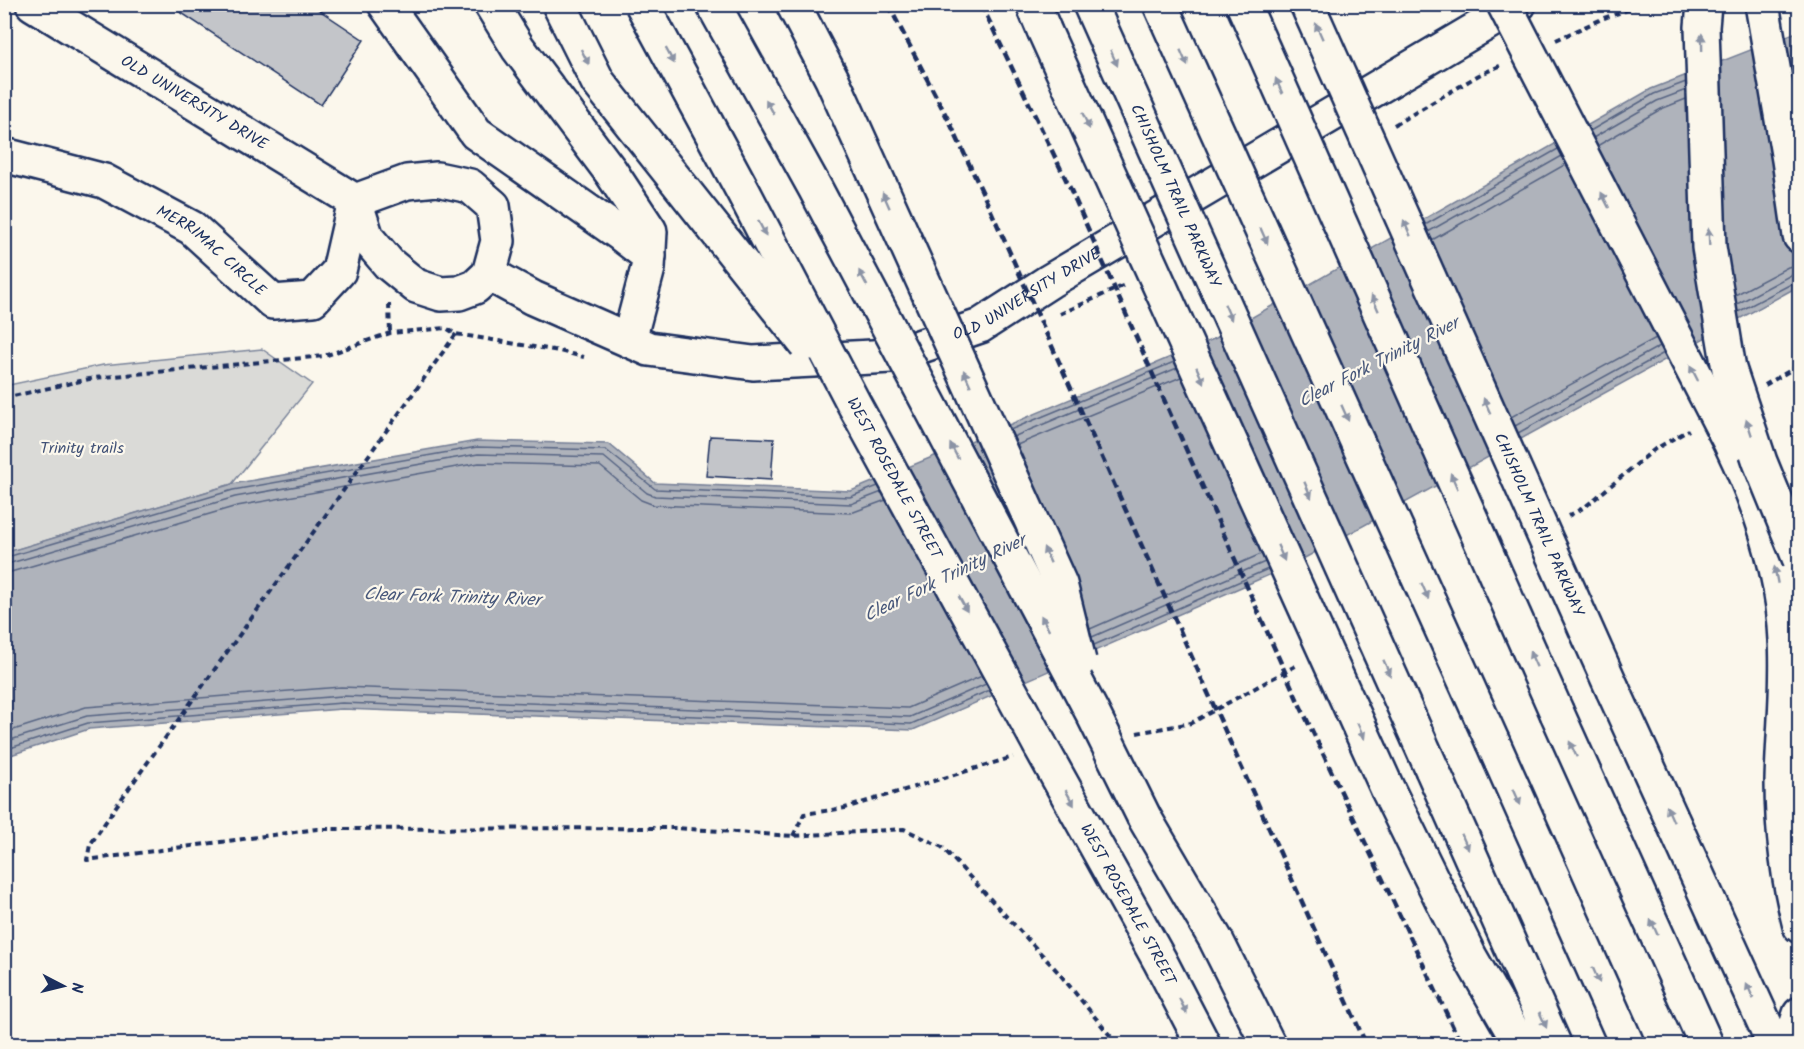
<svg xmlns="http://www.w3.org/2000/svg" width="1804" height="1049" viewBox="0 0 1804 1049" font-family="Kalam,sans-serif">
	<style>
		.green { fill: #dadad7; stroke: #7a849a; stroke-width: 1.5 }
		.water { fill: #afb3bb; stroke: #747e96; stroke-width: 1.5 }
		.lines { fill: none; stroke-linecap: round; stroke-linejoin: round }
		.shore { stroke: #566483; stroke-width: 1.5 }
		.building { fill: #c3c5c9; stroke: #1b2f5e; stroke-width: 1.5 }
		.minor-casing { stroke: #1b2f5e; stroke-width: 38 }
		.major-casing { stroke: #1b2f5e; stroke-width: 38 }
		.highway-casing { stroke: #1b2f5e; stroke-width: 38 }
		.path { stroke: #1b2f5e; stroke-width: 4; stroke-dasharray: 6 4.5; stroke-linecap: butt }
		.minor { stroke: #fbf7ec; stroke-width: 33 }
		.major { stroke: #fbf7ec; stroke-width: 33 }
		.highway { stroke: #fbf7ec; stroke-width: 33 }
		.rail { stroke: #1b2f5e; stroke-width: 4.5; stroke-dasharray: 9 4.5; stroke-linecap: butt }
		.major-bridge-casing { stroke: #1b2f5e; stroke-width: 38; stroke-linecap: butt }
		.highway-bridge-casing { stroke: #1b2f5e; stroke-width: 38; stroke-linecap: butt }
		.major-bridge { stroke: #fbf7ec; stroke-width: 33 }
		.highway-bridge { stroke: #fbf7ec; stroke-width: 33 }
		.oneway { fill: #8b93a5 }
		.labels { text-anchor: middle; dominant-baseline: central; stroke-width: 4.5; stroke-linejoin: round; paint-order: stroke }
		.street-label { font-size: 16px; fill: #1b2f5e; stroke: #fbf7ec }
		.park-label { font-size: 16px; fill: #415176; stroke: #fbf7ec }
		.water-label { font-size: 18px; font-style: italic; fill: #47577a; stroke: #fbf7ec }
	</style>
	<rect width="100%" height="100%" fill="#fbf7ec"/>
	<filter id="ink" filterUnits="userSpaceOnUse"><feTurbulence type="fractalNoise" baseFrequency=".0167" numOctaves="2"/><feDisplacementMap in="SourceGraphic" scale="12" xChannelSelector="R" yChannelSelector="G"/><feConvolveMatrix kernelMatrix="1 2 1 2 8 2 1 2 1" color-interpolation-filters="sRGB"/></filter>
	<g filter="url(#ink)">
		<path class="green" d="M262 349 312 384 232 484 5 553 4 386 103 365Z"/>
		<path class="water" d="M1799 31V286L1292 565 913 730 342 709 89 729 5 757 4 553 232 484 477 441 609 444 655 483 851 491 1216 338 1651 89Z"/>
		<g class="lines">
			<path class="shore" d="M1590 131 1654 94 1686 82
				M1593 138 1657 101 1686 90
				M1597 146 1661 109 1686 99
				M1425 225 1558 149
				M1428 232 1562 156
				M1432 240 1566 164
				M1735 295 1788 267 1800 264
				M1737 304 1791 275 1800 273
				M1738 312 1795 282 1800 281
				M1511 417 1656 338
				M1515 426 1660 346
				M1010 430 1174 362
				M1518 433 1664 353
				M1013 437 1177 368
				M1017 445 1181 377
				M4 558 233 490 477 447 606 450 655 489 850 497 878 486
				M4 565 235 497 478 454 604 457 647 493 655 496 851 504 882 492
				M4 574 237 506 479 463 600 466 641 500 654 505 851 513 886 500
				M1090 629 1261 554
				M1092 637 1265 562
				M1094 645 1268 569
				M4 733 86 707 341 687 908 708 982 676
				M4 742 87 716 342 696 910 717 986 684
				M4 750 88 723 342 703 911 724 990 690"/>
		</g>
		<path class="building" d="M168 4H310L364 40 321 105Z
			M710 436 774 439 771 480 706 476Z"/>
		<g class="lines">
			<g class="minor-casing">
				<g id="minor">
					<path d="M385 4 476 133 619 233 649 256"/>
					<path d="M491 4 518 48 611 172 650 231 648 268 629 340"/>
					<path id="s1" d="M4 155 104 181 192 228 273 302 313 299 339 271 355 201 33 4"/>
					<path d="M437 179 470 186 493 206 498 241 489 274 475 287 459 293 441 294 416 286 389 264 367 238 355 201 407 182Z"/>
					<path id="s2" d="M489 274 533 298 649 349 753 363 892 356 980 326 1050 281 1519 4"/>
				</g>
			</g>
			<g class="major-casing">
				<g id="major">
					<path id="s3" d="M1040 745 1160 961 1203 1044"/>
					<path d="M1144 817 1216 940 1268 1044"/>
				</g>
			</g>
			<g class="highway-casing">
				<path id="highway" d="M1033 4 1044 30
					M1762 4 1789 160 1800 236
					M1731 444C1760 504 1783 572 1786 640 1789 686 1783 735 1782 781 1782 829 1788 880 1800 926
					M1613 690 1774 1044
					M1557 713 1706 1044
					M1493 743 1627 1044
					M1432 769 1554 1044
					M1388 790 1470 957 1520 1044
					M1790 1044 1800 1014"/>
			</g>
			<path class="path" d="M1556 40 1604 18 1645 4
				M1394 125 1479 75 1502 65
				M389 304 390 333
				M1060 314 1127 284
				M456 334 117 805 90 845 87 860 317 829 676 828 793 836 904 829 942 847 1058 972 1117 1044
				M1765 385 1800 365
				M4 398 94 378 324 356 390 333 446 328 456 334 559 351 584 357
				M1568 516 1585 507 1655 449 1689 430
				M1137 733 1191 723 1299 664
				M793 836 804 814 845 808 1013 757"/>
			<use href="#minor" class="minor"/>
			<use href="#major" class="major"/>
			<use href="#highway" class="highway"/>
			<path class="rail" d="M888 4 951 125 992 213 1366 1044
				M981 4 1070 188 1297 699 1461 1044"/>
			<g class="major-bridge-casing">
				<g id="major-bridge">
					<path d="M559 4 598 82 806 344"/>
					<path id="s4" d="M642 4 744 193 854 404 1040 745"/>
					<path d="M713 4 815 188 1092 712 1144 817"/>
					<path d="M793 4 832 79 1060 584 1079 661"/>
				</g>
			</g>
			<g class="highway-bridge-casing">
				<g id="highway-bridge">
					<path id="s5" d="M1090 4 1432 769"/>
					<path d="M1160 4 1493 743"/>
					<path d="M1243 4 1557 713"/>
					<path id="s6" d="M1307 4 1613 690"/>
					<path d="M1504 4 1731 444"/>
					<path d="M1704 4 1702 27 1709 247 1729 369 1760 462 1800 560"/>
					<path d="M1044 30 1388 790"/>
				</g>
			</g>
			<use href="#major-bridge" class="major-bridge"/>
			<use href="#highway-bridge" class="highway-bridge"/>
		</g>
		<defs><path id="oneway-solid" d="M-6-.8H1V-3.2L6.5 0L1 3.2V.8H-6Z" transform="scale(1.5)"/></defs>
		<g class="oneway">
			<use href="#oneway-solid" transform="translate(1319 31) rotate(-114)"/>
			<use href="#oneway-solid" transform="translate(1702 42) rotate(-91)"/>
			<use href="#oneway-solid" transform="translate(670 56) rotate(62)"/>
			<use href="#oneway-solid" transform="translate(585 57) rotate(63)"/>
			<use href="#oneway-solid" transform="translate(1114 58) rotate(66)"/>
			<use href="#oneway-solid" transform="translate(1184 58) rotate(66)"/>
			<use href="#oneway-solid" transform="translate(1279 86) rotate(-114)"/>
			<use href="#oneway-solid" transform="translate(770 107) rotate(-119)"/>
			<use href="#oneway-solid" transform="translate(1086 121) rotate(66)"/>
			<use href="#oneway-solid" transform="translate(886 200) rotate(-114)"/>
			<use href="#oneway-solid" transform="translate(1605 200) rotate(-117)"/>
			<use href="#oneway-solid" transform="translate(762 228) rotate(63)"/>
			<use href="#oneway-solid" transform="translate(1407 228) rotate(-114)"/>
			<use href="#oneway-solid" transform="translate(1264 236) rotate(66)"/>
			<use href="#oneway-solid" transform="translate(1709 237) rotate(-92)"/>
			<use href="#oneway-solid" transform="translate(863 278) rotate(-118)"/>
			<use href="#oneway-solid" transform="translate(1375 303) rotate(-114)"/>
			<use href="#oneway-solid" transform="translate(1228 312) rotate(66)"/>
			<use href="#oneway-solid" transform="translate(1694 373) rotate(-117)"/>
			<use href="#oneway-solid" transform="translate(1200 375) rotate(66)"/>
			<use href="#oneway-solid" transform="translate(967 378) rotate(-114)"/>
			<use href="#oneway-solid" transform="translate(1487 406) rotate(-114)"/>
			<use href="#oneway-solid" transform="translate(1345 413) rotate(66)"/>
			<use href="#oneway-solid" transform="translate(1749 427) rotate(-108)"/>
			<use href="#oneway-solid" transform="translate(954 451) rotate(-118)"/>
			<use href="#oneway-solid" transform="translate(1454 481) rotate(-114)"/>
			<use href="#oneway-solid" transform="translate(1308 490) rotate(66)"/>
			<use href="#oneway-solid" transform="translate(1281 553) rotate(66)"/>
			<use href="#oneway-solid" transform="translate(1047 555) rotate(-114)"/>
			<use href="#oneway-solid" transform="translate(1776 575) rotate(-101)"/>
			<use href="#oneway-solid" transform="translate(1425 591) rotate(66)"/>
			<use href="#oneway-solid" transform="translate(963 604) rotate(61)"/>
			<use href="#oneway-solid" transform="translate(1045 623) rotate(-118)"/>
			<use href="#oneway-solid" transform="translate(1533 659) rotate(-114)"/>
			<use href="#oneway-solid" transform="translate(1387 668) rotate(66)"/>
			<use href="#oneway-solid" transform="translate(1361 731) rotate(66)"/>
			<use href="#oneway-solid" transform="translate(1573 749) rotate(-115)"/>
			<use href="#oneway-solid" transform="translate(1517 797) rotate(66)"/>
			<use href="#oneway-solid" transform="translate(1070 798) rotate(61)"/>
			<use href="#oneway-solid" transform="translate(1670 814) rotate(-114)"/>
			<use href="#oneway-solid" transform="translate(1465 842) rotate(66)"/>
			<use href="#oneway-solid" transform="translate(1654 927) rotate(-114)"/>
			<use href="#oneway-solid" transform="translate(1596 975) rotate(66)"/>
			<use href="#oneway-solid" transform="translate(1750 991) rotate(-114)"/>
			<use href="#oneway-solid" transform="translate(1183 1006) rotate(63)"/>
			<use href="#oneway-solid" transform="translate(1543 1020) rotate(66)"/>
		</g>
	</g>
	<g class="labels">
		<g class="street-label">
			<text transform="translate(194 103) rotate(31)">OLD UNIVERSITY DRIVE</text>
			<text stroke="none"><textPath href="#s5" startOffset="210">CHISHOLM TRAIL PARKWAY</textPath></text>
			<text stroke="none"><textPath href="#s1" startOffset="232">MERRIMAC CIRCLE</textPath></text>
			<text stroke="none"><textPath href="#s2" startOffset="570">OLD UNIVERSITY DRIVE</textPath></text>
			<text stroke="none"><textPath href="#s4" startOffset="537">WEST ROSEDALE STREET</textPath></text>
			<text stroke="none"><textPath href="#s6" startOffset="570">CHISHOLM TRAIL PARKWAY</textPath></text>
			<text stroke="none"><textPath href="#s3" startOffset="182">WEST ROSEDALE STREET</textPath></text>
		</g>
		<g class="park-label">
			<text x="82" y="448">Trinity trails</text>
		</g>
		<g class="water-label">
			<text transform="translate(1379 363) rotate(-27)">Clear Fork Trinity River</text>
			<text transform="translate(945 579) rotate(-26)">Clear Fork Trinity River</text>
			<text transform="translate(452 598) rotate(2)">Clear Fork Trinity River</text>
		</g>
	</g>
	<rect width="1804" height="1049" fill="none" stroke="#fbf7ec" stroke-width="24"/>
	<rect x="12" y="12" width="1780" height="1025" fill="none" stroke="#1b2f5e" stroke-width="2" filter="url(#ink)"/>
	<g transform="translate(63 986) rotate(97)" stroke="#fbf7ec" stroke-width="4.5" paint-order="stroke">
	<path d="M0-4.5L10 22L0 15L-10 22Z" fill="#1b2f5e"/>
	<text y="-9" font-size="16" font-weight="bold" text-anchor="middle" fill="#1b2f5e">N</text>
	</g>
</svg>
